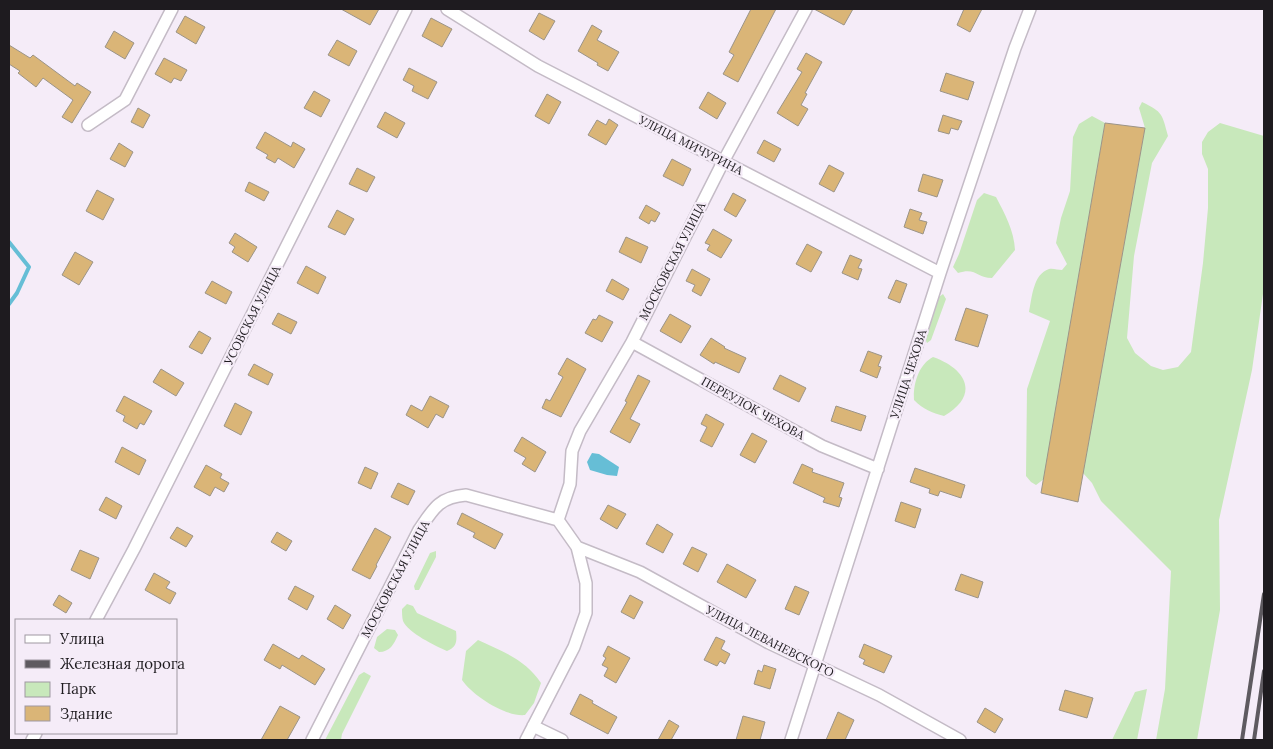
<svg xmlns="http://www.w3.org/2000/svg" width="1273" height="749" viewBox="0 0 1273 749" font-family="Lora,serif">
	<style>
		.green { fill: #c8e8bb }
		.water { fill: #66bed6 }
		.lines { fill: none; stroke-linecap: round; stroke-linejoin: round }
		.stream { stroke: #66bed6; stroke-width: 4 }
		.building { fill: #dab577; stroke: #9b9488 }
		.minor-casing { stroke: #c4bbc6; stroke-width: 14 }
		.minor { stroke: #fff; stroke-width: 11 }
		.rail { stroke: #5e5a60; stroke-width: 4 }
		.labels { text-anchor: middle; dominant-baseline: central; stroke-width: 4.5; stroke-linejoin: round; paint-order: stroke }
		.street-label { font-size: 12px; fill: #1e1b1f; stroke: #f5ecf8 }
	</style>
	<rect width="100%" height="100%" fill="#f5ecf8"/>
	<path class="green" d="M1142 102C1163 112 1162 114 1168 136L1152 163 1134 256 1127 338 1135 353 1151 366 1163 370 1178 367 1191 352 1203 263 1208 208V169L1202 154V142L1208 132 1220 123 1264 136V287L1252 370 1219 520 1220 610 1197 740H1156L1165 689 1171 571 1101 501 1092 483 1083 473 1145 128 1139 108Z
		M1092 116 1105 123 1044 479 1036 485 1031 482 1026 476 1027 389 1050 321 1029 312C1032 298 1033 274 1049 269 1053 268 1058 270 1062 270L1067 264 1056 243 1061 218 1070 191 1073 137 1079 124Z
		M984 193 996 197C1005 214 1014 231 1015 250L992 278C977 278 976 267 958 273L953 267 959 254 977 200Z
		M943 294 946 299 931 340 927 343 925 339 939 297Z
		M933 357C967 369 980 395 944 416 932 413 923 409 914 400 913 385 918 365 933 357Z
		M436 551V557L419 590H415L414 586 430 553Z
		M407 604 413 606 417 613 456 631C457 641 457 647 447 651 436 646 408 633 403 621 402 618 402 612 402 609Z
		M387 629 395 630 398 635C394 644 390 652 379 652L374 648 377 637Z
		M478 640C502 651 526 660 541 683L534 703 525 715C506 717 473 696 462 680L466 651Z
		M364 672 371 676 342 734 341 740H325L359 675Z
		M1147 689 1137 740H1112L1135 692Z"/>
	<path class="water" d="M592 453 599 454 619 467 617 476 607 475 590 470 587 462Z"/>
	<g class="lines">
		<path class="stream" d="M9 242 29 267 17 293 9 304"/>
	</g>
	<path class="building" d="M341 9H379L370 25Z
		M751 9H776L738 82 723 74 734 55 729 52Z
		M814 9H853L844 25Z
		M964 9H982L970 32 957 25Z
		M539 13 555 21 544 40 529 31Z
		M185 16 205 27 196 44 176 32Z
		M431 18 452 29 442 47 422 36Z
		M592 25 602 31 597 40 619 52 608 71 597 65 598 63 578 51Z
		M114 31 134 43 125 59 105 47Z
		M337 40 357 51 349 66 328 55Z
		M9 45 30 58 33 55 75 86 77 83 91 92 72 123 62 117 73 100 43 78 36 87 18 73 20 71 9 64Z
		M806 53 822 62 805 93 807 94 801 105 808 109 798 126 777 113 802 72 797 69Z
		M164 58 187 70 181 81 174 78 171 83 155 74Z
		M409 68 437 82 428 99 412 91 414 86 403 80Z
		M946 73 974 82 968 100 940 91Z
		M314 91 330 100 321 117 304 108Z
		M708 92 726 103 717 119 699 108Z
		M547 94 561 102 549 124 535 116Z
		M138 108 150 115 143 128 131 122Z
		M385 112 405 123 397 138 377 127Z
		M943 115 962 121 958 130 951 128 949 134 938 131Z
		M609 119 618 125 606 145 588 135 597 120 606 125Z
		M1105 123 1145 128 1078 502 1041 493Z
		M265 132 291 147 293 142 305 149 294 168 278 158 275 163 266 158 268 155 256 148Z
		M764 140 781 149 774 162 757 153Z
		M119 143 133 152 125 167 110 159Z
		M672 159 691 169 683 186 663 176Z
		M829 165 844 173 834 192 819 184Z
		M357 168 375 177 367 192 349 184Z
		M923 174 943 180 937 197 918 191Z
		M249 182 269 192 264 201 245 191Z
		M97 190 114 199 103 220 86 211Z
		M733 193 746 200 736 217 724 210Z
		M646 205 660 213 655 222 651 220 649 224 639 218Z
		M910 209 922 213 919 220 927 222 923 234 904 227Z
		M337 210 354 219 345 235 328 227Z
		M713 229 732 240 721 258 707 250 710 245 705 243Z
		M235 233 257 247 248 262 232 252 235 247 229 243Z
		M626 237 648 247 641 263 619 252Z
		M807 244 822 252 811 272 796 264Z
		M75 252 93 262 79 285 62 275Z
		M850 255 862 260 858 268 862 269 858 280 842 273Z
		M306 266 326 277 318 294 297 283Z
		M692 269 710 279 701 296 692 291 695 285 686 281Z
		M612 279 629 289 623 300 606 291Z
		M896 280 907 284 900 303 888 298Z
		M212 281 232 292 226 304 205 293Z
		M966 308 988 315 978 347 955 340Z
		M278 313 297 322 291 334 272 324Z
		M670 314 691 326 681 343 660 331Z
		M599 315 613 322 602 342 585 333 593 319 596 320Z
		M199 331 211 338 202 354 189 347Z
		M711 338 725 347 724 348 746 358 739 373 715 362 714 364 700 355Z
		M868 351 882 356 878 366 881 367 877 378 860 371Z
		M567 358 586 369 561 417 542 408 546 399 550 401 563 377 558 374Z
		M254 364 273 374 268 385 248 375Z
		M161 369 184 383 176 396 153 382Z
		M638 375 650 381 630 419 640 424 630 443 610 432 627 402 625 401Z
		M780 375 806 388 799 402 773 389Z
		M124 396 152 411 144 425 140 423 137 429 123 421 125 416 116 411Z
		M430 396 449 406 443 418 436 414 428 428 406 415 411 405 422 411Z
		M235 403 252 412 241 435 224 426Z
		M836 406 866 416 861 431 831 421Z
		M706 414 724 424 712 447 700 441 707 427 701 424Z
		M752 433 767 441 755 463 740 455Z
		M522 437 546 452 535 472 522 464 526 458 514 451Z
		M122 447 146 460 139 475 115 462Z
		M802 464 813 469 812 472 844 483 839 497 842 498 839 507 823 502 825 498 793 483Z
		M206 465 222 474 220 478 229 483 224 492 215 487 210 496 194 487Z
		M365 467 378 473 371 489 358 483Z
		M915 468 965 485 961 498 940 491 938 496 929 493 930 489 910 482Z
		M398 483 415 491 408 505 391 497Z
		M106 497 122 506 116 519 99 510Z
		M901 502 921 509 915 528 895 521Z
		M608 505 626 514 617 529 600 519Z
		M462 513 503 534 495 549 473 537 475 533 457 524Z
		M657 524 673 534 663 553 646 544Z
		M177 527 193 536 186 547 170 538Z
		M375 528 391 537 376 565 377 566 370 579 352 570Z
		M277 532 292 541 286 551 271 542Z
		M692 547 707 554 698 572 683 564Z
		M80 550 99 558 90 579 71 570Z
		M727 564 756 580 746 598 717 582Z
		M154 573 170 582 166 588 176 593 170 604 145 590Z
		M961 574 983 582 978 598 955 590Z
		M295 586 314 596 307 610 288 599Z
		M795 586 809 592 799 615 785 609Z
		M59 595 72 603 66 613 53 605Z
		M630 595 643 602 634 619 621 612Z
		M335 605 351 615 343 629 327 619Z
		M716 637 725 641 721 649 730 654 725 664 720 661 717 666 704 660Z
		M273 644 299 659 302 655 325 669 315 685 282 665 280 669 264 660Z
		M864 644 892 656 884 673 863 664 865 660 859 657Z
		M608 646 630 658 616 683 604 676 608 668 602 665 606 658 603 656Z
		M764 665 776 669 770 689 754 684 758 670 762 672Z
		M1065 690 1093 698 1087 718 1059 710Z
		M580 694 593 701 592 703 617 717 608 734 570 714Z
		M280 706 300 717 287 740H261Z
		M985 708 1003 719 995 733 977 722Z
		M838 712 854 720 845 740H826Z
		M743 716 765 722 760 740H736Z
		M669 720 679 726 671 740H658Z"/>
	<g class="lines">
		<g class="minor-casing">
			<path id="minor" d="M447 9 538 66 940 273
				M88 125 125 100 172 9
				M632 342 822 446 878 469
				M558 520 570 484 572 451 580 431 632 342 723 162 806 9
				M577 547 640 572 769 643 879 695 960 740
				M96 620 134 549 406 9
				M533 726 562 740
				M32 740 36 733
				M312 740 419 530C433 509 439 497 466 495L558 520 577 547 586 583V613L574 647 526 740
				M791 740 940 273 1015 48 1030 9"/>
		</g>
		<use href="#minor" class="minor"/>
		<path class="rail" d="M1242 740 1264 594
			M1254 740 1264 671"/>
	</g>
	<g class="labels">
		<g class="street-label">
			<text transform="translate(691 145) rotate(27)">УЛИЦА МИЧУРИНА</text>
			<text transform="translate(672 261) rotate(-63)">МОСКОВСКАЯ УЛИЦА</text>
			<text transform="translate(252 315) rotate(-63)">УСОВСКАЯ УЛИЦА</text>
			<text transform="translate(908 374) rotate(-72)">УЛИЦА ЧЕХОВА</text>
			<text transform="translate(753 408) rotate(29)">ПЕРЕУЛОК ЧЕХОВА</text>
			<text transform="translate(395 579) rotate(-62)">МОСКОВСКАЯ УЛИЦА</text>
			<text transform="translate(770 641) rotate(27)">УЛИЦА ЛЕВАНЕВСКОГО</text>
		</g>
	</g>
	<rect width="1273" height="749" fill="none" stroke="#1e1b1f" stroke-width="20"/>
	<rect x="15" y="619" width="162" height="115" fill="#f5ecf8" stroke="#9f98a1"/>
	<rect x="25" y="635" width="25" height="8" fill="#ffffff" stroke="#9f98a1"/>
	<text x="60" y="644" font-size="15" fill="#1e1b1f">Улица</text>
	<rect x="25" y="660" width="25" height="8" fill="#5e5a60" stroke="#9f98a1"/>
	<text x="60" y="669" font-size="15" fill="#1e1b1f">Железная дорога</text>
	<rect x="25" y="682" width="25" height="15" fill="#c8e8bb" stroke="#9f98a1"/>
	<text x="60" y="694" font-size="15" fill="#1e1b1f">Парк</text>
	<rect x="25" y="706" width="25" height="15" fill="#dab577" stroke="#9f98a1"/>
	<text x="60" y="719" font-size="15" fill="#1e1b1f">Здание</text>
</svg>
